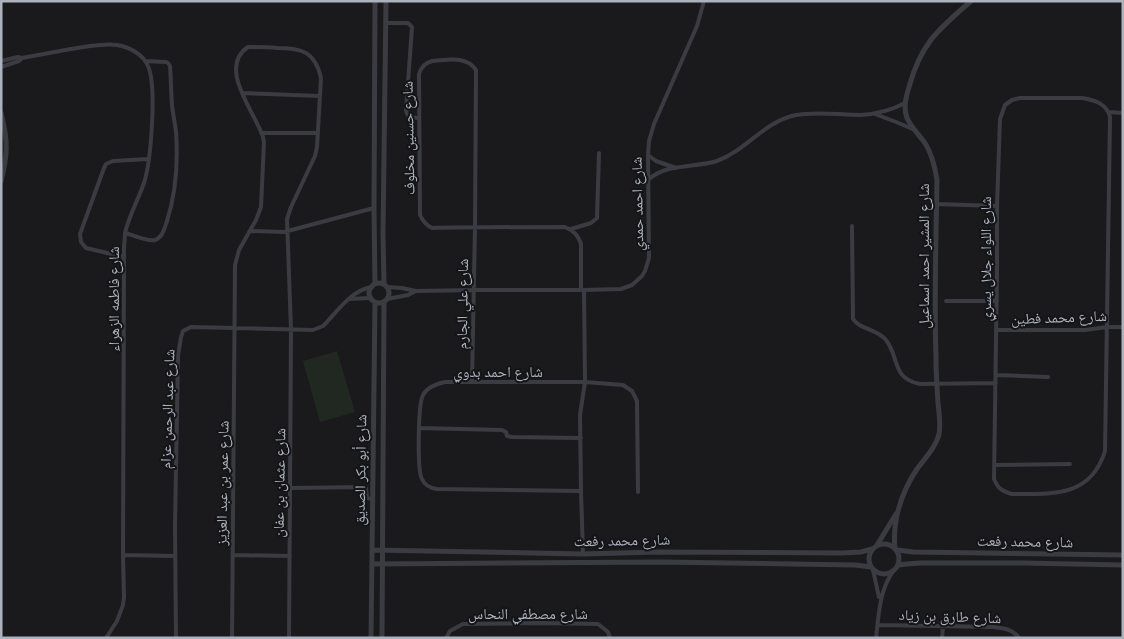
<svg xmlns="http://www.w3.org/2000/svg" width="1124" height="639" viewBox="0 0 1124 639" font-family="'Public Sans','Noto Naskh Arabic',sans-serif">
	<style>
		.garden { fill: #202821 }
		.lines { fill: none; stroke-linecap: round; stroke-linejoin: round }
		.minor { stroke: #3b3c42; stroke-width: 4 }
		.tertiary { stroke: #3b3c42; stroke-width: 5 }
		.labels { text-anchor: middle; dominant-baseline: central; stroke-width: 4; stroke-linejoin: round; paint-order: stroke }
		.street-label { font-size: 15px; fill: #adb2bc; stroke: #151518 }
	</style>
	<rect width="100%" height="100%" fill="#1a1a1d"/>
	<path class="garden" d="M337 351 355 412 320 422 303 361Z"/>
	<g class="lines">
		<path class="minor" d="M386 23H408L412 27 406 110C408 119 411 117 419 118
			M1 61 18 57 22 58C39 55 55 52 71 49 86 47 102 43 117 45 129 47 143 54 148 66 157 86 151 161 144 183 138 200 129 216 125 233 125 238 124 244 124 249L123 555 124 597 123 605 117 621 106 638
			M1 67 19 61 22 58
			M243 93 320 96
			M1020 98H1082C1095 100 1107 104 1110 117L1105 451C1091 497 1053 494 1012 494 1002 491 998 489 994 479L997 271V206L1000 119 1005 105 1012 100Z
			M1109 112 1123 113
			M875 114 896 122 915 130
			M261 133H318
			M648 155 656 161 676 168
			M648 180C666 163 695 168 717 161 747 150 763 122 796 115 817 111 839 115 861 115 876 114 892 110 905 103
			M936 204 997 206
			M852 226 853 319C859 329 877 329 886 340 900 358 891 378 920 384L996 383
			M571 229 591 223 597 218 599 153
			M250 231 284 232 374 208
			M126 233C132 235 149 242 155 240 163 237 165 227 167 221 176 193 178 161 176 132 175 123 173 114 172 105 171 92 171 79 170 66L168 63 166 62 145 61
			M124 257 86 248 81 242 80 234 104 168 106 164 113 161 148 159
			M387 287 402 288 416 291 474 290H584L621 289 632 285 642 276 645 271 649 258 648 155 649 141 654 124 697 26 704 1
			M349 299 371 298
			M387 299 408 295 416 291
			M946 301H997
			M996 330H1085L1107 327H1123
			M996 375 1048 377
			M472 382 475 227 476 70C466 55 448 60 432 61 425 63 421 67 419 74L420 215C423 222 426 225 432 228 477 227 521 227 565 227 574 231 578 235 581 244V290
			M419 428 502 430 506 432 507 436 512 437 581 438
			M995 465 1070 464
			M290 488 365 487 366 488 367 498 373 499
			M581 491 437 489C430 488 425 486 422 479 417 471 418 404 423 395 427 387 436 384 445 382H585L623 385 632 391 637 401 638 492
			M583 554 581 491 580 415 585 382 584 290
			M123 555 175 556
			M233 555 290 556
			M873 570 879 597
			M878 625 993 627C1003 628 1013 629 1019 638
			M176 638 175 525 178 356 181 337 183 331 191 327 313 330 323 326 326 323C339 309 352 290 372 287
			M232 638 235 265 239 250 256 220 261 207 264 142 263 137C255 112 217 68 248 47 258 47 267 47 277 48 301 48 315 51 321 78L317 147 315 156 291 207 287 219 291 329 289 638
			M446 638 450 631 463 624 539 623 598 624 608 632 610 638
			M876 638C879 614 879 590 894 570
			M942 638 943 626"/>
		<path class="tertiary" d="M375 1 374 208 375 284
			M1 113C8 140 8 154 1 181
			M369 293a10 10 0 1 1 20 0a10 10 0 1 1-20 0Z
			M384 284 383 234 386 1
			M869 559a15 15 0 1 1 30 0a15 15 0 1 1-30 0Z
			M877 545 896 514
			M895 548C892 521 902 491 917 469 925 458 936 447 939 434 941 424 939 413 938 403 937 388 936 373 936 358 934 299 936 239 937 180 935 167 932 154 925 143 919 135 911 127 907 118 903 108 906 97 909 87 921 43 938 30 971 1
			M372 550 583 554 658 552 841 553 861 552 872 549
			M897 550 913 552 1123 555
			M372 564 659 562 855 565 871 567
			M898 565 907 564 920 563H1023L1123 565
			M371 638 375 302
			M382 638 384 302"/>
	</g>
	<g class="labels">
		<g class="street-label">
			<text transform="translate(408 138) rotate(-91)">شارع حسنين مخلوف</text>
			<text transform="translate(637 204) rotate(-91)">شارع احمد حمدي</text>
			<text transform="translate(923 256) rotate(-90)">شارع المشير احمد اسماعيل</text>
			<text transform="translate(985 259) rotate(-90)">شارع اللواء جلال يسري</text>
			<text transform="translate(113 299) rotate(-90)">شارع فاطمه الزهراء</text>
			<text transform="translate(462 304) rotate(-89)">شارع علي الجارم</text>
			<text transform="translate(1059 317) rotate(-2)">شارع محمد فطين</text>
			<text x="498" y="371">شارع احمد بدوي</text>
			<text transform="translate(167 409) rotate(-88)">شارع عبد الرحمن عزام</text>
			<text transform="translate(360 470) rotate(-89)">شارع أبو بكر الصديق</text>
			<text transform="translate(222 483) rotate(-89)">شارع عمر بن عبد العزيز</text>
			<text transform="translate(279 483) rotate(-89)">شارع عثمان بن عفان</text>
			<text transform="translate(622 540) rotate(-1)">شارع محمد رفعت</text>
			<text transform="translate(1025 541) rotate(1)">شارع محمد رفعت</text>
			<text x="528" y="613">شارع مصطفي النحاس</text>
			<text transform="translate(950 616) rotate(2)">شارع طارق بن زياد</text>
		</g>
	</g>
	<rect width="1124" height="639" fill="none" stroke="#adb2bc" stroke-width="5"/>
</svg>
